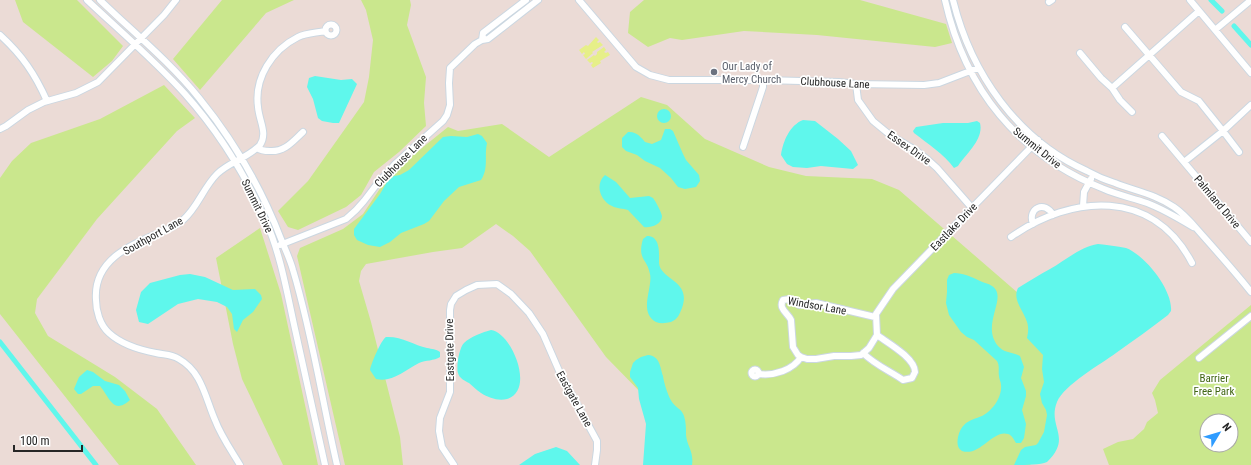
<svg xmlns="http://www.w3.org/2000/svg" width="1251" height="465" viewBox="0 0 1251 465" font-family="'Roboto Condensed',sans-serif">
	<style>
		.green { fill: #cae78d; fill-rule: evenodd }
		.pitch { fill: #e6ef88 }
		.water { fill: #5ff7ec }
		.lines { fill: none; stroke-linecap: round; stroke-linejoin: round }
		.canal { stroke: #5ff7ec; stroke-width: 5 }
		.minor-casing { stroke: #cbd7e1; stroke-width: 8 }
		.minor { stroke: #fff; stroke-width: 6 }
		.worship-dot { fill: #6b7280; stroke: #fff; stroke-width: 1.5 }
		.labels { text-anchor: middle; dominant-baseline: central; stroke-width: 3.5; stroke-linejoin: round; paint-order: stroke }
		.worship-label { font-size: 11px; fill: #5b616d; stroke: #fff; text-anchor: start }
		.street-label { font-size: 11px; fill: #262626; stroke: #fff }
		.park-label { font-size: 11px; fill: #416614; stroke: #fff }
	</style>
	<rect width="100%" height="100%" fill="#ebdbd6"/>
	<path class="green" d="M15 0H77L123 46 112 61 93 77 23 22Z
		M222 0H294L266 13 200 90 173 59Z
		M361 0H410L411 5 407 25 426 77 424 103 426 126 399 152 374 172 361 195 346 207 298 230 288 227 278 211 308 181 364 102 369 77 373 40 366 10Z
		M644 0H860L946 24 952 43 935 47 817 35 744 31 682 40 670 38 648 47 628 33 630 12Z
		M164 85 195 118 177 131 97 219 37 299 35 313 48 336 115 377 157 409 196 465H119L0 314V178L12 161 31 143 100 119Z
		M641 97 667 105 705 139 769 167 806 176 872 179 899 190 1033 306 1048 336 1047 442 1030 465H654L649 401 606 357 530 251 513 236 496 224 462 248 433 252 366 264 361 271 359 281 371 322 400 437 403 465H345L297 256 300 248 343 229 363 214 381 187 401 165 448 127 458 131 502 124 549 157Z
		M260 228 281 294 318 465H283L242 379 233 344 216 258Z
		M1251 305V465H1109L1103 449 1118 442 1133 439 1144 429 1147 422 1158 413 1155 400 1152 393 1160 380ZM1207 421H1231V445H1207Z"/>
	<path class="pitch" d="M596 37 599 40 597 42 598 43 600 42 603 45 592 52 593 53 586 59 583 55 585 54 584 52 582 54 579 50 586 45 588 46Z
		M604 47 606 50 604 52 606 53 608 52 610 55 600 61 601 63 593 68 591 65 593 63 592 62 590 63 587 60 594 55 595 56 597 54V52Z"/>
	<path class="water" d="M315 76 341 80 352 79 357 84 339 123H333L322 121 318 118 313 99 307 87 309 78Z
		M657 116a7 7 0 1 1 14 0a7 7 0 1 1-14 0Z
		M803 120 815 121 838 139 851 151 858 165 853 169 821 166 807 168 793 167 787 164 781 155C783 141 790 125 803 120Z
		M977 121 980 123C984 139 967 153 958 166L954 168C944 154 928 144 914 133L913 131 916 127 943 123H968Z
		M665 129H670L673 131 683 154 686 160 699 175 700 181 696 187 685 189 678 187 671 178 660 168 645 161 637 155 626 151 622 147V138L628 132C636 131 641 137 645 142L652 144 661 140Z
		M478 134 482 136 487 143C484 156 489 168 481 180L459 187 444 201 429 221 424 224 401 233 390 242 380 247 368 245 357 240 354 235V229L380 194 387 182 394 176 400 175 409 170 443 137 451 136 467 137Z
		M605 175 616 182 630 198 649 196 653 198C656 202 661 211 662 216 662 225 650 228 644 227L628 210C623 208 617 209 612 206 601 201 594 185 605 175Z
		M647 236C661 236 659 254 659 263 660 280 692 280 682 308 679 315 678 319 671 322 666 323 661 324 656 322 638 312 653 288 650 274 647 258 637 260 643 239Z
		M1098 244C1107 245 1117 246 1126 248 1145 255 1173 290 1171 311L1168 315C1151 328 1133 341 1116 353 1101 364 1064 385 1057 402 1047 427 1073 437 1047 462 1040 465 1024 465 1014 465L1021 450 1025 447 1036 445 1038 443 1044 432 1047 415 1046 410 1042 403 1040 394 1044 382 1042 369 1043 355 1027 338C1028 333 1029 328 1027 322 1024 311 1012 300 1018 288 1029 281 1039 275 1050 269 1066 260 1080 247 1098 244Z
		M954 273C963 273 972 277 980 281 984 283 988 283 992 286 1009 297 980 324 998 346 1004 353 1012 352 1020 356L1024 367 1021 378 1026 391V396L1022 410 1026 424 1024 438 1021 443H1016C1014 440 1012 435 1008 434 993 429 980 457 962 451 957 448 957 443 958 437 964 414 980 423 992 408 997 403 1002 393 1001 385 1001 382 999 379 999 376 998 371 1000 366 997 361L974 340 967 337 961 332 949 315 946 303 947 292V280L949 275Z
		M190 274 205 277 233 290 255 289 261 295 262 299 253 312 243 320 237 332 234 329 232 314 227 307 217 302 198 299 178 304 148 324 139 322 136 310 141 292 150 283 180 275Z
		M491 330C511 332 536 390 507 399 498 401 489 398 481 393 476 390 473 386 469 383 465 381 459 378 458 373 456 367 459 348 464 343 470 337 483 332 491 330Z
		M386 337C401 336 414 345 427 348 432 349 436 349 440 352V357C434 361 426 360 419 363 405 370 392 383 376 379L370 370C371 364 381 340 386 337Z
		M648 355C660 356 660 367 663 376 664 383 668 396 672 402 676 408 682 409 684 416 686 422 686 428 686 435 687 446 694 452 692 465H643L646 424 639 399 638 388 630 377V372L633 363 636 360 641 357Z
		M87 370 93 372 105 381 119 385 125 391 130 400C113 415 110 398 100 386H93L81 394H78L74 389 79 377Z
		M556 447 567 451 580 465H519L535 454Z"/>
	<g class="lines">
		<path class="canal" d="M1211 0 1222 11
			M1234 26 1251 45
			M0 342 96 465"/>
		<g class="minor-casing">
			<path id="minor" d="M87 0C120 31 155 61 185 94 218 131 246 176 266 221 281 256 287 293 295 329 305 374 315 420 325 465
				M100 0C133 32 170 62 199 98 234 141 261 187 281 239 285 249 290 259 293 270 312 333 322 400 337 465
				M579 0 636 67 650 75 669 80H763L839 82 856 84 924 85 939 83 978 68
				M945 0C965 89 1018 155 1104 189 1118 195 1133 198 1147 203 1163 209 1178 218 1193 227
				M953 0C971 73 1017 140 1087 171 1096 176 1105 180 1115 183 1135 191 1155 194 1174 207 1186 215 1194 226 1204 237 1220 255 1236 273 1251 292
				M1190 0 1251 73
				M1049 2 1052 0
				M325.5 30a5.5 5.5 0 1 1 11 0a5.5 5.5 0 1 1-11 0Z
				M1125 27 1181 92 1199 101 1223 131 1239 152
				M1215 30 1251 0
				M0 35C22 55 35 74 47 101
				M482 40 483 33 526 0
				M1080 53 1101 78 1112 88 1120 100 1132 112
				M856 84 858 100 873 121 890 135 917 151 927 159 937 168 972 208
				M1112 88 1199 11
				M0 129 6 126 28 110 44 102 76 93 98 82 164 15 176 0
				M1162 136 1251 242
				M743 147 763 87V80
				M257 148C261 151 265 151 270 151 285 152 293 141 303 132
				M1184 162 1223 131 1251 105
				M1083 206 1084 192 1091 179
				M1033 224C1027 208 1045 200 1053 215
				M1011 237C1072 194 1153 188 1192 263
				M280 245 346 219 356 210 364 201 377 184 395 164 443 121 447 115 450 105 449 83 450 68 475 44 482 40 488 39 538 0
				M875 317 816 303 799 305 790 299 783 300C778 309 788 313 791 320L793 347 798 355 801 357 807 359H816L834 356H851L861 355 869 348 877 335 876 314 893 289 1038 140
				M863 353C875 365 890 371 903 380L912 378 915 372C915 358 888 343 877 335
				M1199 358 1251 316
				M751.5 373a3.5 3.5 0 1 1 7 0a3.5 3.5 0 1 1-7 0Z
				M759 374C774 376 793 370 801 357
				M240 465C231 450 221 436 215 420 205 397 202 372 179 359 171 354 164 355 156 353 140 350 121 344 109 333 100 325 96 311 96 300 93 261 129 245 159 233 168 229 176 226 183 220 198 207 203 188 217 174 229 162 248 158 260 145 268 133 259 121 258 107 254 78 272 50 298 37 306 33 316 33 325 31
				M454 465 442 447 439 431 440 418 450 392V310L451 304 456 296 466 290 477 285 497 284 511 294 529 313 543 334 560 373 597 441V450L595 465"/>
		</g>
		<use href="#minor" class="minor"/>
	</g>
	<circle class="worship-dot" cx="714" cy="72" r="4"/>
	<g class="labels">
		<g class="worship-label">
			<text x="722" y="66">Our Lady of<tspan x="722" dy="13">Mercy Church</tspan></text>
		</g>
		<g class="street-label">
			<text transform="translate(835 83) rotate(3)">Clubhouse Lane</text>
			<text transform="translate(909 148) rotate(35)">Essex Drive</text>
			<text transform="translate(1037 148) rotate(39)">Summit Drive</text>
			<text transform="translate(401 161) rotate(-45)">Clubhouse Lane</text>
			<text transform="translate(1217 202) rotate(50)">Palmland Drive</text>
			<text transform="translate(257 206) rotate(64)">Summit Drive</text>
			<text transform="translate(954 227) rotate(-46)">Eastlake Drive</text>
			<text transform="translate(153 236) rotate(-29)">Southport Lane</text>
			<text transform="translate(817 306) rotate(10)">Windsor Lane</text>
			<text transform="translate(450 350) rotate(-91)">Eastgate Drive</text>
			<text transform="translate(574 399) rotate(61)">Eastgate Lane</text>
		</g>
		<g class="park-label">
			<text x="1214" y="378">Barrier<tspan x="1214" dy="13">Free Park</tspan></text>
		</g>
	</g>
	<g transform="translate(1219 433) rotate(52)"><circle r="19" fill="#ffffff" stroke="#a8a8a8"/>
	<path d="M0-3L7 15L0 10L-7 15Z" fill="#2f9cff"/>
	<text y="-6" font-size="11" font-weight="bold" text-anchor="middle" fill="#262626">N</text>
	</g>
	<path d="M14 445v6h68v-6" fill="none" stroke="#262626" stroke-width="2"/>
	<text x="20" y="445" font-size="12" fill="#262626" stroke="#ffffff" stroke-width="3" paint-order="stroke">100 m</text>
</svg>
